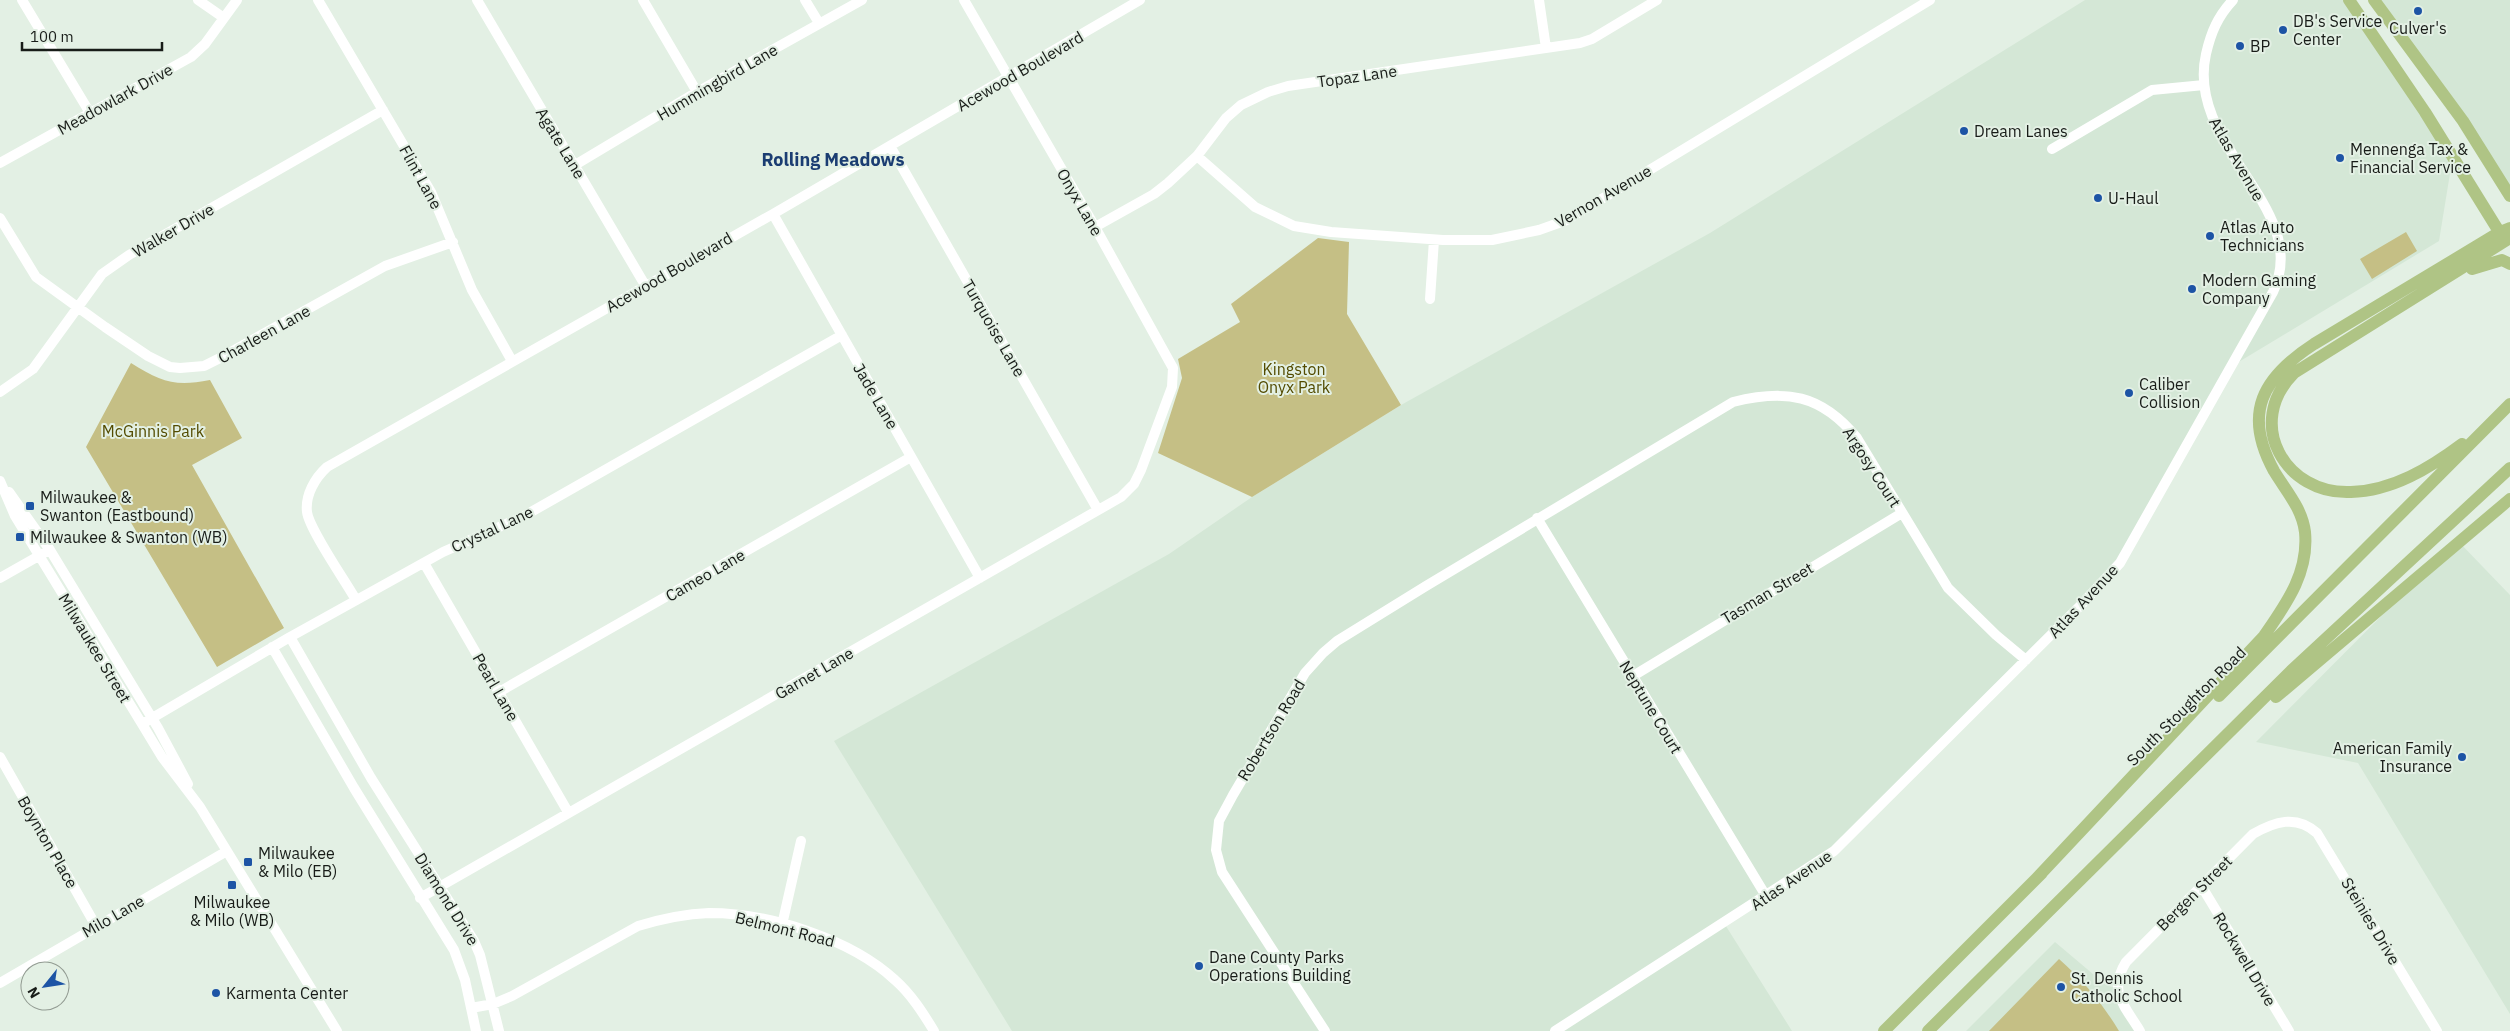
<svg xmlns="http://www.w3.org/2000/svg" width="2510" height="1031" viewBox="0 0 2510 1031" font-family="'IBM Plex Sans',sans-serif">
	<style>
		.built { fill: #d4e7d6 }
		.green { fill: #c5bf85 }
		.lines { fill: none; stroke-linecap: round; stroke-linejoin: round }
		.minor { stroke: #fff; stroke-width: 10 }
		.major { stroke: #afc485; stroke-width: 12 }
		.poi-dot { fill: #1d54a5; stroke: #e3f0e4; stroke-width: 2 }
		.labels { text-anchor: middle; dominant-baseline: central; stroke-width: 4; stroke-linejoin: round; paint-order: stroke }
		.poi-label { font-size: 16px; fill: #181c18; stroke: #e3f0e4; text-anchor: start }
		.street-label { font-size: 16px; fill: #181c18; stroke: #e3f0e4 }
		.park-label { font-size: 16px; fill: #534b00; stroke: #e3f0e4 }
		.neighbourhood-label { font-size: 18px; font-weight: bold; fill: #1b3d72; stroke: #e3f0e4 }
	</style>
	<rect width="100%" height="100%" fill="#e3f0e4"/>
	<path class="built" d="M2085 0H2349L2453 155 2439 241 2232 366 2120 563 1838 847 1724 923 1792 1031H1012L834 741 1169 554 1252 497 1401 405 1710 233Z
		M2374 0H2510V196Z
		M2457 540 2510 595V1014L2358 763 2256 742Z
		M2055 942 2106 985 2118 989 2140 1031H1966Z"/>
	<path class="green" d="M2406 232 2417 251 2372 279 2360 259Z
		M1318 238 1349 242 1347 314 1401 405 1252 497 1158 453 1182 378 1178 359 1240 322 1231 304Z
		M131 363C161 382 175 387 210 380L242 438 192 465 284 628 217 667 86 447Z
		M2059 959C2084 981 2102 1003 2119 1031H1989Z"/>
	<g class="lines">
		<path class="minor" d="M22 0 90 113
			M198 0 224 18
			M318 0 431 192 472 290 512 361
			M477 0 645 285
			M643 0 697 92
			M805 0 819 23
			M1539 0 1546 48
			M890 146 1098 510
			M2052 149 2152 90 2204 85
			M1197 156 1255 207 1294 226 1331 232 1443 240H1492L1539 230 1567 220 1930 0
			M0 163 191 57 205 44 237 0
			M575 165 697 92 862 0
			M773 214 980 578
			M0 218 36 277 105 327 148 356 170 367 180 368 204 366 220 358 385 266 453 242
			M1095 227 1154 194 1168 183 1197 156 1226 118 1241 105 1268 92 1288 86 1580 43 1592 39 1657 0
			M1430 299 1434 240
			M0 392 33 369 102 274 129 255 383 110
			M0 481 15 516 142 724 162 757 200 807 337 1031
			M9 492 50 550 158 728 188 784
			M1537 518 1766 896
			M424 563 568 812
			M0 578 44 553
			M356 600C346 582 309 529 307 512 305 495 315 478 327 467L773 214 1140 0
			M290 637 371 778 474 941 480 955 499 1031
			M272 647 354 788 454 950 465 980 476 1031
			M1633 676 1902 513
			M499 692 911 457
			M142 724 290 637 443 552 524 516 842 335
			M0 757 96 926
			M2202 887 2289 1031
			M420 898 1121 497 1134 484 1141 470 1172 387 1173 368 1095 227 964 0
			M782 925 801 841
			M0 983 227 851
			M471 1008 493 1004 512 996 638 926C661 919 684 914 709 913 769 913 851 939 895 980 911 994 923 1013 934 1031
			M1325 1031 1222 872 1216 850 1219 821 1233 795 1305 673 1323 653 1337 641 1426 586 1733 402C1786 389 1821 394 1857 438L1948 588 1996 635 2026 660
			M1555 1031 1834 851 2081 605 2120 563 2273 292C2313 208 2185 147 2206 54 2211 32 2218 16 2233 0
			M2140 1031C2124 1005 2108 991 2126 962L2253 834C2274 822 2296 814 2317 833L2437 1031"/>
		<path class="major" d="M2349 0 2425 112 2503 238
			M2374 0 2463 121 2510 196
			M2472 269 2502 260 2510 264
			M2462 444C2430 468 2392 491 2351 492 2285 495 2244 423 2294 373L2510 238
			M2219 696 2510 404
			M2276 697 2510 499
			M2036 879 2264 636C2286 604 2309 573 2305 532 2302 508 2286 491 2274 471 2242 413 2263 377 2314 344L2500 232 2510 228
			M1884 1031 2042 873
			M1928 1031 2291 671 2510 468"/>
	</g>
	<g class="poi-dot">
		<circle cx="2418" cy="11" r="5"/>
		<circle cx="2283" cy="30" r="5"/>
		<circle cx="2240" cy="46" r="5"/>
		<circle cx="1964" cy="131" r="5"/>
		<circle cx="2340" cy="158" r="5"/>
		<circle cx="2098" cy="198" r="5"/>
		<circle cx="2210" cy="236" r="5"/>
		<circle cx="2192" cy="289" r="5"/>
		<circle cx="2129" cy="393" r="5"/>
		<rect x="25" y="501" width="10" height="10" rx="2.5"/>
		<rect x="15" y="532" width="10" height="10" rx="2.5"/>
		<circle cx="2462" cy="757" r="5"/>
		<rect x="243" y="857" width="10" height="10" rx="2.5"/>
		<rect x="227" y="880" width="10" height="10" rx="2.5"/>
		<circle cx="1199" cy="966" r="5"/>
		<circle cx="2061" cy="987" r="5"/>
		<circle cx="216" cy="993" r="5"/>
	</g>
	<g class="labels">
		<g class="poi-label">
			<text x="2293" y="21">DB's Service<tspan x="2293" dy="18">Center</tspan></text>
			<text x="2418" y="28" text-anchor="middle">Culver's</text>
			<text x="2250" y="46">BP</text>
			<text x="1974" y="131">Dream Lanes</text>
			<text x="2350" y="149">Mennenga Tax &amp;<tspan x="2350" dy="18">Financial Service</tspan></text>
			<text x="2108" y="198">U-Haul</text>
			<text x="2220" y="227">Atlas Auto<tspan x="2220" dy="18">Technicians</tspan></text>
			<text x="2202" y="280">Modern Gaming<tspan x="2202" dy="18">Company</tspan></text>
			<text x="2139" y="384">Caliber<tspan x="2139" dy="18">Collision</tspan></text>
			<text x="40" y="497">Milwaukee &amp;<tspan x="40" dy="18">Swanton (Eastbound)</tspan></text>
			<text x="30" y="537">Milwaukee &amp; Swanton (WB)</text>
			<text x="2452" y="748" text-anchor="end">American Family<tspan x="2452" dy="18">Insurance</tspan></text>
			<text x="258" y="853">Milwaukee<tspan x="258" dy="18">&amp; Milo (EB)</tspan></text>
			<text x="232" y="902" text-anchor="middle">Milwaukee<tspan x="232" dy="18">&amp; Milo (WB)</tspan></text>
			<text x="1209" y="957">Dane County Parks<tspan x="1209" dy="18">Operations Building</tspan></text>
			<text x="2071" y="978">St. Dennis<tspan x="2071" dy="18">Catholic School</tspan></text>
			<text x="226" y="993">Karmenta Center</text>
		</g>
		<g class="street-label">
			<text transform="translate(1020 71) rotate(-30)">Acewood Boulevard</text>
			<text transform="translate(1357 76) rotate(-8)">Topaz Lane</text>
			<text transform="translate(717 82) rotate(-30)">Hummingbird Lane</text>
			<text transform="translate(115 99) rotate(-29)">Meadowlark Drive</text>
			<text transform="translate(561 143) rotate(59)">Agate Lane</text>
			<text transform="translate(2237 159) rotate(60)">Atlas Avenue</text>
			<text transform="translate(421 177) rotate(61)">Flint Lane</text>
			<text transform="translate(1603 196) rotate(-30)">Vernon Avenue</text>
			<text transform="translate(1080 202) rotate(60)">Onyx Lane</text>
			<text transform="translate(173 230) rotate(-30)">Walker Drive</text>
			<text transform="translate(669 272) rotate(-30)">Acewood Boulevard</text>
			<text transform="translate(994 328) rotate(60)">Turquoise Lane</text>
			<text transform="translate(264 334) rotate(-29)">Charleen Lane</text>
			<text transform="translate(876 396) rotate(60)">Jade Lane</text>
			<text transform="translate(1872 467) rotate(57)">Argosy Court</text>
			<text transform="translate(492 529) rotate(-25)">Crystal Lane</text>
			<text transform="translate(705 575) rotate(-30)">Cameo Lane</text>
			<text transform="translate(1767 593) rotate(-31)">Tasman Street</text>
			<text transform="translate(2083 601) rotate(-47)">Atlas Avenue</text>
			<text transform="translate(95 648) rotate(59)">Milwaukee Street</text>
			<text transform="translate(814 673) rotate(-30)">Garnet Lane</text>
			<text transform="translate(496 687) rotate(60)">Pearl Lane</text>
			<text transform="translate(2186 706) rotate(-45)">South Stoughton Road</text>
			<text transform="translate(1651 707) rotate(59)">Neptune Court</text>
			<text transform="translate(1271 730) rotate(-59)">Robertson Road</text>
			<text transform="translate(48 842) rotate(60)">Boynton Place</text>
			<text transform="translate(1791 880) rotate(-34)">Atlas Avenue</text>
			<text transform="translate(2194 893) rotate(-45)">Bergen Street</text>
			<text transform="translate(447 899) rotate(58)">Diamond Drive</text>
			<text transform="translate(113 916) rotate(-30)">Milo Lane</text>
			<text transform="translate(2371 921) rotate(59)">Steinies Drive</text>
			<text transform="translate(785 929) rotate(14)">Belmont Road</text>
			<text transform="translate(2245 959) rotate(59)">Rockwell Drive</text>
		</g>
		<g class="park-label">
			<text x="1294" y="369">Kingston<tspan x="1294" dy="18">Onyx Park</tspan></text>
			<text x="153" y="431">McGinnis Park</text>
		</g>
		<g class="neighbourhood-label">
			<text x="833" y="159">Rolling Meadows</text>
		</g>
	</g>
	<g transform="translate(45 986) rotate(240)"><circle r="24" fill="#e3f0e4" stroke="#929b92"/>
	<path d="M0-4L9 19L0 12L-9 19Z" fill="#1d54a5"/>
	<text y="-8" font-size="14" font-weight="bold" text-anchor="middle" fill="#181c18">N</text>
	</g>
	<path d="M22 42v8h140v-8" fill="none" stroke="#181c18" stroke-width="2.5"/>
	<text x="30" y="42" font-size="15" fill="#181c18" stroke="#e3f0e4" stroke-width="4" paint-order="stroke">100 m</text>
</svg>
